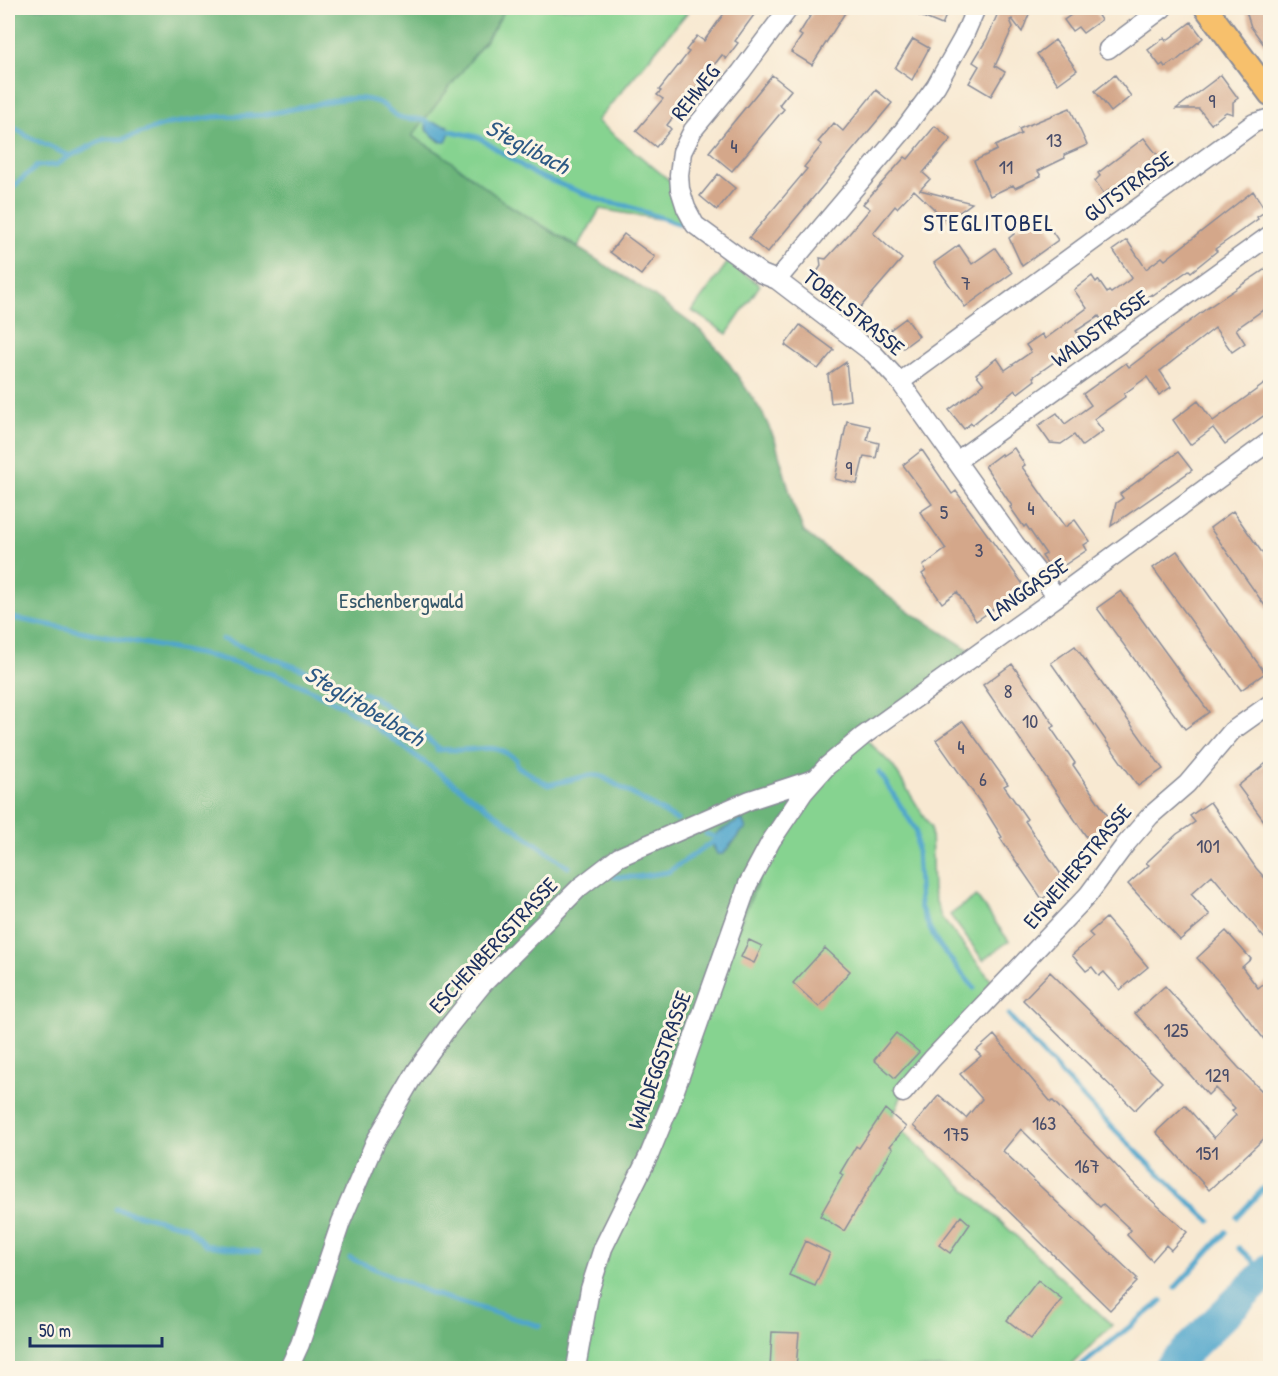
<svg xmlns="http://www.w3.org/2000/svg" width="1278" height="1376" viewBox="0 0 1278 1376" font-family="'Patrick Hand',sans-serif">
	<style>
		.green { fill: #86d390; stroke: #508177; stroke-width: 1.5; fill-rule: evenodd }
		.forest { fill: #6cb57a; stroke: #44726c; stroke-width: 1.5; fill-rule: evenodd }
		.water { fill: #4fa6cc; stroke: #356a95; stroke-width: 1.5 }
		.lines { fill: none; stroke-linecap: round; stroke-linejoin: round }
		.stream { stroke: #4fa6cc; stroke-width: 5 }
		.river { stroke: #4fa6cc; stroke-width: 32 }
		.building { fill: #d4a78a }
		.minor-casing { stroke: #8a8c98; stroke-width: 21 }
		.major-casing { stroke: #8a8c98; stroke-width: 26 }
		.minor { stroke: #fff; stroke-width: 18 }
		.major { stroke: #f7c06c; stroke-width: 22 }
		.labels { text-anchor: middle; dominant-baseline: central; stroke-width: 6; stroke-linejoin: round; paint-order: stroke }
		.number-label { font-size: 20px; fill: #494d69 }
		.street-label { font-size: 22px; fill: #1b2f5e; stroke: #fcf5e5 }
		.park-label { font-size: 22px; fill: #36586a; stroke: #fcf5e5 }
		.water-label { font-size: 24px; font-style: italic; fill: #2d5984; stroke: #fcf5e5 }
		.neighbourhood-label { font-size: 24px; letter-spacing: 1.5px; fill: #1b2f5e; stroke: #fcf5e5 }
	</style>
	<rect width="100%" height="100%" fill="#fcf5e5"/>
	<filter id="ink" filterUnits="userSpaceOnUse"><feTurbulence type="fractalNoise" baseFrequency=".0167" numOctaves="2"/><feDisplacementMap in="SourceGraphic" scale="12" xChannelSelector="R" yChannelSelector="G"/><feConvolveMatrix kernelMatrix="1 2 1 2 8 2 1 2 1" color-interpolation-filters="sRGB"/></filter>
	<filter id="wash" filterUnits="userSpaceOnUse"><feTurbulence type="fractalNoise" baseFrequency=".008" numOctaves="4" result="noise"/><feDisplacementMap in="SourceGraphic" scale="24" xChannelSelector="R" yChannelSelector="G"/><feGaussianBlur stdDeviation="1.35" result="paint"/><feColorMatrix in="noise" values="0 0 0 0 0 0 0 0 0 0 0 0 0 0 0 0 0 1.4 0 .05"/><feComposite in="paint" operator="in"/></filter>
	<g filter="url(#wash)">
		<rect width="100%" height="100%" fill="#f8e9d2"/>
		<path class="green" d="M506 8H691L597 121 680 189 695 225 600 209 578 247 507 204 440 153 411 136 489 36ZM430 122 448 126 450 132 440 142 426 130V125Z
			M728 262 760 285 727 334 692 311Z
			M863 736 893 766 931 828 933 892 941 917 998 989 903 1093 891 1120 1112 1325 1068 1368H576L584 1318 771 841Z
			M976 896 1009 941 983 960 950 915Z"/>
		<path class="forest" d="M8 8H506L489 36 412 136 440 153 507 204 644 289 700 330 724 356 762 412 775 440 794 507 804 532 901 606 976 654 863 736 783 822 611 1229 576 1368H8ZM724 829 740 835 723 854 714 849C711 838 715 835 724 829Z"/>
		<path class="water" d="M430 122 448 126 450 132 446 142H442L427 131 426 124Z
			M742 819 746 829 742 831 723 854H717L712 842 717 833Z"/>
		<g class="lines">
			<path class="stream" d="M317 104C336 99 361 95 380 103 387 107 392 114 400 117 412 122 416 114 432 125
				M8 124 29 137 70 156 105 139H123L168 124 214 117 263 115 313 105
				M446 130 478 137 536 175 606 202 627 206 689 227
				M8 191 37 166 56 165 70 156
				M8 617 214 657 273 674 298 684 341 705 390 737 568 867
				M222 639 374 697 440 749
				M437 750C445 749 453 750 461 750 489 750 490 742 516 759L517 766 548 785 591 775 601 776 677 820
				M879 772 916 830 920 906 929 927 938 944 974 988
				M706 834 718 838
				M614 877H636L668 872 717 839
				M1009 1015C1071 1089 1139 1156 1210 1221
				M116 1209 188 1227 205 1245 259 1252
				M1237 1217 1264 1188
				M1239 1248 1266 1273
				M350 1258 433 1294 540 1326
				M1175 1288 1226 1232
				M1078 1368 1162 1301"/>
			<path class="river" d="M1169 1368 1270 1269"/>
		</g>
		<g id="blocks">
			<path class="building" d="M728 8H759L735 41 738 43 726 59 722 55 667 125 671 129 656 147 636 131 663 99 657 95 661 91 659 90 689 52 686 50 697 36 704 41Z
				M815 8H848L812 65 791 52 802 36 799 34Z
				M901 8H949L942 25Z
				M1000 8H1034L1031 9 1022 32 1012 19 1010 20 1013 27 995 66 1005 72 991 96 969 83 979 66 973 62 987 39Z
				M1081 8H1093L1101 20 1083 33 1078 27 1072 31 1064 20Z
				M1254 8H1270V53L1251 27 1246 11Z
				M1191 22 1203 38 1175 62 1174 61 1165 67 1163 64 1160 66 1148 50 1164 38 1166 41Z
				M913 39 929 48 912 80 895 68Z
				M1055 40 1077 70 1058 84 1037 54Z
				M772 75 791 90 779 105 784 109 732 171 709 152Z
				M1115 75 1131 96 1111 112 1095 91Z
				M1221 75 1238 98 1233 102V114L1226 112 1211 124 1199 109H1176Z
				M876 90 892 103 767 253 749 238 807 169 804 167 822 145 818 142 834 123 843 131Z
				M1070 108 1087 145 1064 155 1065 158 1038 171 1041 176 1015 188 1013 185 990 196 974 161 997 150 995 146 1021 134 1019 129Z
				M935 126 951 139 923 173 930 179 920 190 972 203 947 221 914 190 897 208 895 206 873 233 902 259 858 310 815 275 821 266 820 258 826 259 849 234 870 209 863 204 905 157 908 159Z
				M1144 138 1162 161 1115 196 1110 189 1104 194 1095 181 1100 176 1098 173Z
				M718 174 735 188 717 210 700 196Z
				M1253 191 1266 211 1257 217 1258 219 1215 249 1217 251 1191 272 1189 270 1153 295 1152 294 1141 301 1139 298 1104 324 1099 316 1076 331 1084 341 1033 377 1035 380 1018 393 1015 390 972 425 971 423 964 429 949 410 984 384 976 374 997 358 1005 370 1031 352 1026 345 1042 334 1045 339 1087 308 1074 290 1092 276 1096 282 1098 280 1107 293 1109 291 1111 293 1132 278 1113 250 1127 240 1146 269 1162 257 1165 260Z
				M1037 215 1038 217 1041 215 1058 240 1022 266 1009 238 1014 234 1012 232Z
				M624 234 655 257 641 275 610 252Z
				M959 245 972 264 995 248 1012 273 965 307 934 263Z
				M1270 266V305L1236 329 1245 343 1232 352 1215 328 1160 371 1171 387 1159 395 1147 377 1124 394 1125 397 1094 419 1103 431 1082 446 1074 435 1061 444 1050 443 1038 426 1057 413 1065 424 1091 405 1083 394 1126 363 1129 367 1206 309Z
				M906 318 919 336 903 348 890 330Z
				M800 325 834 350 818 369 785 345Z
				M846 362 850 400 831 403 828 375Z
				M1270 380V411L1225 444 1213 428 1190 445 1173 420 1198 401 1213 421Z
				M847 421 870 426 867 440 879 443 876 458 864 456 857 484 835 479Z
				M1014 448 1025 465 1022 467 1065 527 1075 520 1090 541 1084 545 1087 550 1063 566 1060 562 1051 569 1042 556 1046 554 1026 525 1024 527 1010 507 1012 506 985 466 1001 454 1002 456Z
				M922 450 952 494 956 491 1025 587 1011 597 1014 601 998 612 995 608 976 621 957 592 942 603 922 574 926 571 923 566 946 549 920 512 932 504 903 465Z
				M1178 452 1192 470 1111 526 1116 503 1123 498 1120 494Z
				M1233 511 1270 564V613L1210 528Z
				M1177 551 1265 673 1241 690 1153 568Z
				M1121 591 1209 712 1185 729 1097 608Z
				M1075 646 1163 769 1138 786 1051 663Z
				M1012 664 1055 726 1051 728 1075 763 1073 765 1114 825 1090 842 983 685Z
				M963 721 1008 784 1004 786 1027 819 1025 821 1066 882 1042 899 1000 838 1002 837 982 805 936 740Z
				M1270 760V829L1238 786Z
				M1210 802 1256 868 1270 884V945L1212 875 1191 894 1210 915 1180 940 1128 884 1149 865 1146 863 1177 834 1195 822 1190 816Z
				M1106 918 1148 967 1120 990 1104 972 1099 976 1092 967 1086 971 1072 955 1093 937 1089 933Z
				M1226 931 1251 959 1242 967 1258 988 1270 979V1047L1221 984 1197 958Z
				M749 940 762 946 754 963 741 957Z
				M825 948 850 971 819 1007 793 983Z
				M1050 972 1162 1082 1135 1110 1023 1000Z
				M1165 986 1238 1067 1270 1099V1133L1209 1190 1156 1132 1185 1105 1214 1138 1236 1115 1232 1111 1235 1108 1215 1088 1208 1095 1135 1013Z
				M896 1033 919 1052 895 1078 874 1060Z
				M994 1035 1051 1102 1053 1101 1138 1188 1187 1232 1171 1250 1166 1245 1152 1261 1127 1235 1131 1230 1103 1204 1100 1207 1021 1129 1003 1151 1137 1278 1135 1280 1137 1282 1110 1310 992 1195 913 1126 939 1095 966 1118 982 1099 960 1074 981 1056 976 1051Z
				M885 1109 906 1127 890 1146 893 1148 844 1231 820 1216 843 1175 840 1173 856 1146 859 1148Z
				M961 1216 970 1224 950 1253 939 1245Z
				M805 1241 830 1253 815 1286 789 1275Z
				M1038 1280 1062 1299 1031 1339 1007 1320Z
				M772 1332 799 1333 796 1368H770Z"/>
		</g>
	</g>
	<g filter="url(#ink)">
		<use href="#blocks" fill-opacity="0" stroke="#8a8c98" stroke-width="1.5"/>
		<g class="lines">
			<g class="minor-casing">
				<path id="minor" d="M789 8 741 72 693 130 682 152 679 175 680 189 686 208 695 225 762 274 777 280 874 354 900 382 1015 544 1057 597
					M1108 49 1163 8
					M777 280 903 131 936 86 963 38 976 8
					M900 382 1254 123 1270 118
					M958 460 1270 235
					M903 1093 932 1059 1088 895 1125 845 1150 816 1187 784 1232 731 1270 704
					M289 1368 300 1344 341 1222 375 1142 417 1070 449 1026 482 985 580 887 619 857 750 800 814 779
					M576 1368 590 1289 603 1248 650 1153 669 1107 748 884 771 841 804 792 827 766 863 736 1057 597 1270 441"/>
			</g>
			<g class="major-casing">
				<path id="major" d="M1206 8 1270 94"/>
			</g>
			<use href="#minor" class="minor"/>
			<use href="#major" class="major"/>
		</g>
	</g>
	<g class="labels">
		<g class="number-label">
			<text x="1212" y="100">9</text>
			<text x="1054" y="139">13</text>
			<text x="734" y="145">4</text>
			<text x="1006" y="166">11</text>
			<text x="966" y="282">7</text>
			<text x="849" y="467">9</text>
			<text x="1031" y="507">4</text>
			<text x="944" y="511">5</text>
			<text x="979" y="549">3</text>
			<text x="1008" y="690">8</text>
			<text x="1030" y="720">10</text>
			<text x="961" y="746">4</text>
			<text x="983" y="778">6</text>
			<text x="1208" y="845">101</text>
			<text x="1176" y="1029">125</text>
			<text x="1217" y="1074">129</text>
			<text x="1044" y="1122">163</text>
			<text x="956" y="1133">175</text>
			<text x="1207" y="1152">151</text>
			<text x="1087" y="1165">167</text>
		</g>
		<g class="street-label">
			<text transform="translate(695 92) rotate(-52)">REHWEG</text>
			<text transform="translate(1128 186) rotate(-36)">GUTSTRASSE</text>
			<text transform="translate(854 312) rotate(39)">TOBELSTRASSE</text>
			<text transform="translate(1100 328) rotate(-36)">WALDSTRASSE</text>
			<text transform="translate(1027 589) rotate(-35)">LANGGASSE</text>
			<text transform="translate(1077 866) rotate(-50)">EISWEIHERSTRASSE</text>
			<text transform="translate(493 945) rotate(-47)">ESCHENBERGSTRASSE</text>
			<text transform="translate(659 1060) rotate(-70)">WALDEGGSTRASSE</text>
		</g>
		<g class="park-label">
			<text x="401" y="600">Eschenbergwald</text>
		</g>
		<g class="water-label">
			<text transform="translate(528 146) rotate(28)">Steglibach</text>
			<text transform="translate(365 705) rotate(31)">Steglitobelbach</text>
		</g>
		<g class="neighbourhood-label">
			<text x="989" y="222">STEGLITOBEL</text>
		</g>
	</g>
	<rect width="1278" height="1376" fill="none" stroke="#fcf5e5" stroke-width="30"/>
	<path d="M30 1337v9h132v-9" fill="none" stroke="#1b2f5e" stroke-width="3"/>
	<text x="39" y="1337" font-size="18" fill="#1b2f5e" stroke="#fcf5e5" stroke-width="4.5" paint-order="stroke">50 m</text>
</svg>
